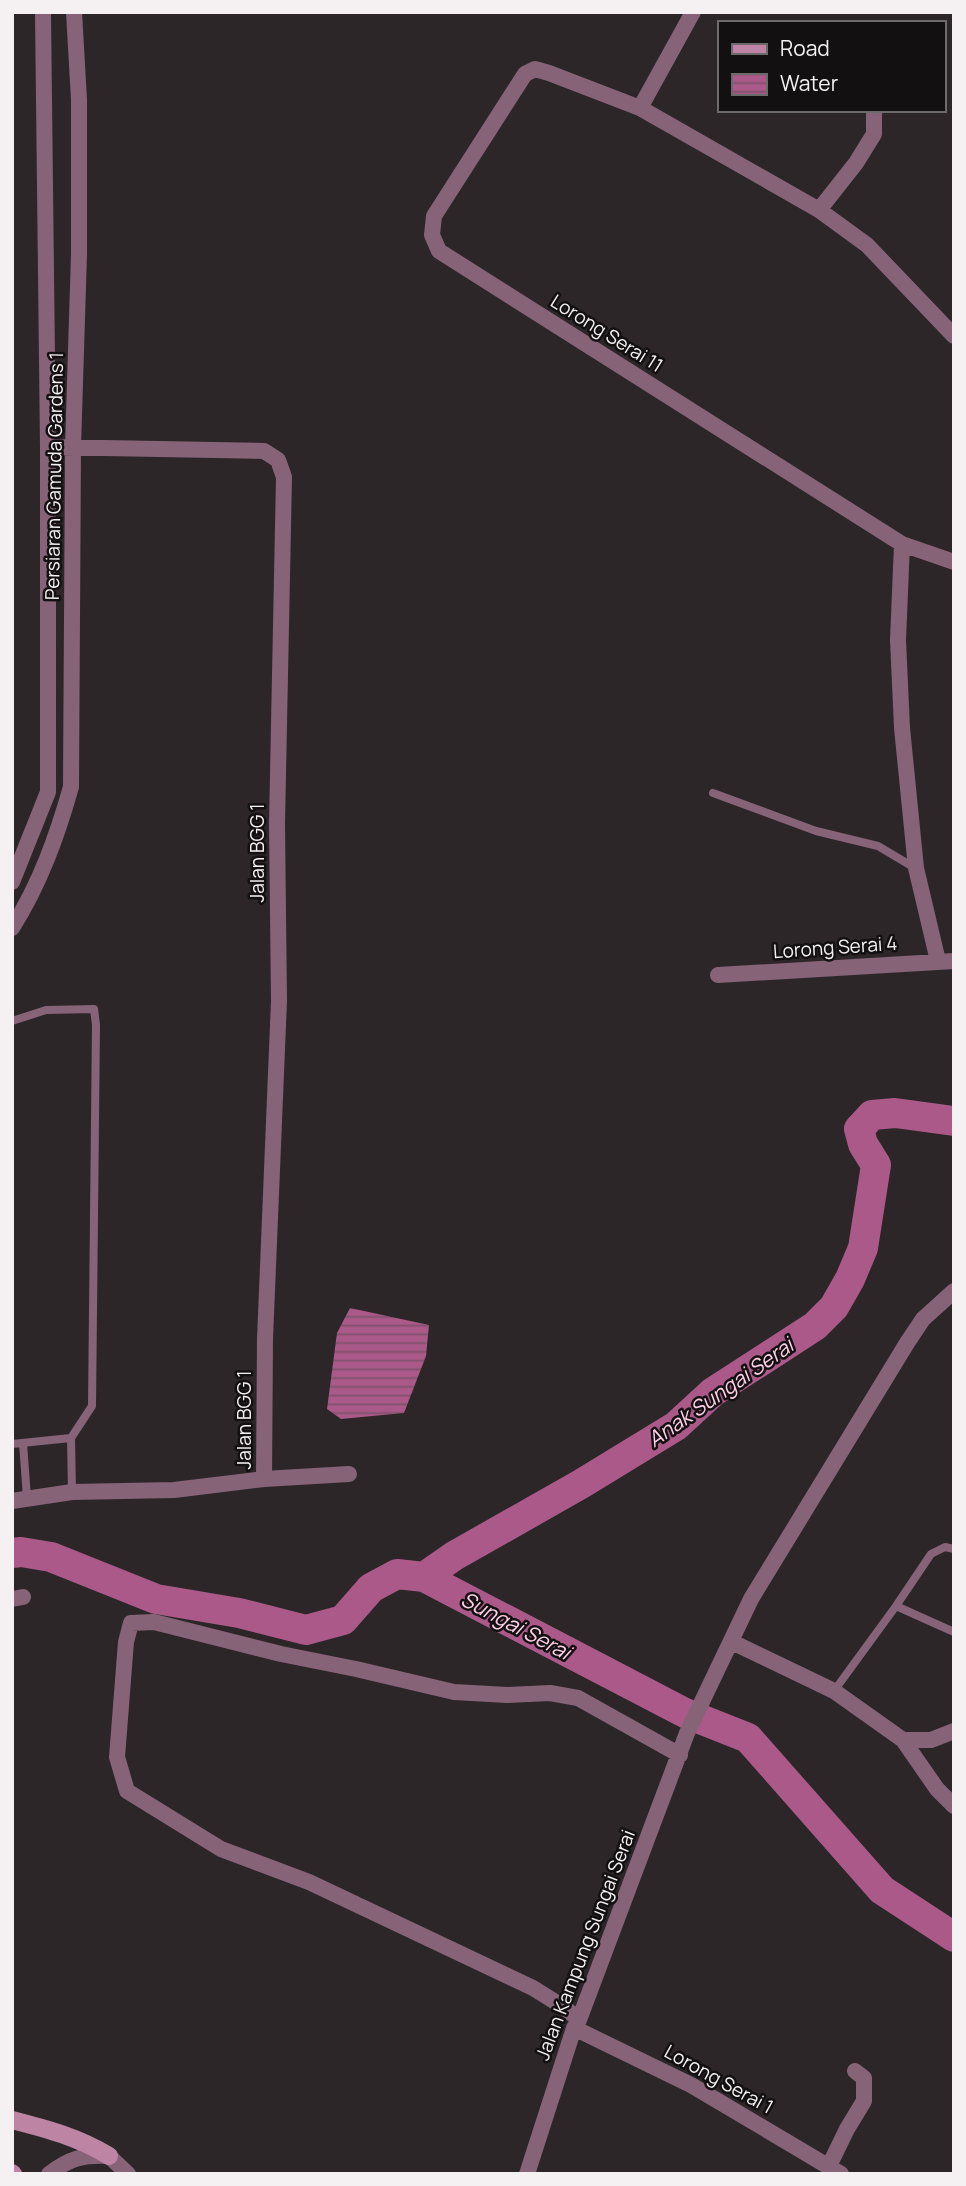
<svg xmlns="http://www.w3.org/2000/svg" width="966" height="2186" viewBox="0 0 966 2186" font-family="Manrope,sans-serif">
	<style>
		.water { fill: url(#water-rules) }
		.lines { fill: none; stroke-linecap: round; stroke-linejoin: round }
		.river { stroke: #aa5988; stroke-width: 30 }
		.lane { stroke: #876377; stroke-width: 8 }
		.street { stroke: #876377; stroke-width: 16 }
		.secondary { stroke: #bd84a3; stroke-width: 18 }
		.labels { text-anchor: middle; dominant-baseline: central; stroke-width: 5; stroke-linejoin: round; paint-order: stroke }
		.street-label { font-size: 19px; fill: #f5f1f3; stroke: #131011 }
		.water-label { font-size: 21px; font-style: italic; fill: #fdcfe7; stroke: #131011 }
	</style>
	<defs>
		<pattern id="water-rules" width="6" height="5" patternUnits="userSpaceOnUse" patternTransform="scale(1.75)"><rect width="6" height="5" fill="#aa5988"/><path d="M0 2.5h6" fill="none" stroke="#7f516c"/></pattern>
	</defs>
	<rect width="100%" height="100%" fill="#2c2629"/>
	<path class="water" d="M350 1308 429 1325 426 1356 404 1413 341 1419 327 1409 337 1333Z"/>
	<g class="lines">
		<path class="river" d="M12 1553 21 1552 51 1557 156 1599 239 1613 306 1630 343 1620 371 1588 397 1574 424 1577 685 1713 748 1738 882 1890 954 1937
			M424 1577 454 1556 581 1484 676 1426 713 1392 815 1326 834 1307 850 1279 863 1248 876 1165 863 1144 859 1129 872 1115 895 1113 954 1121"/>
		<path class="lane" d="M713 793 816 831 878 846 915 868
			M12 1021 46 1010 94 1009 96 1025 92 1406 71 1438 72 1492
			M23 1443 27 1498
			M12 1444 71 1438
			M896 1606 954 1632
			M834 1691 896 1606 931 1554 945 1547 954 1549"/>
		<path class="street" d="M640 108 693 12
			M819 210 856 163 874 134V110
			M954 336 867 245 819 210 640 108 549 73 535 69 525 74 434 216 432 235 439 251 902 544 954 562
			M48 447 264 451 278 460 284 477 277 824 279 1001 265 1339 264 1479
			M902 544 898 640 902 728 916 868 938 961
			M12 882 48 792V447L43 12
			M12 928C40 884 57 836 71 787L73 447 79 254V100L74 12
			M718 975 954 961
			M12 1501 72 1492 174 1490 264 1479 349 1474
			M12 1599 23 1597
			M732 1642 834 1691 903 1740 937 1789 954 1806
			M903 1740H931L954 1731
			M579 2020 565 2008 533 1988 309 1882 221 1849 127 1791 117 1757 126 1642 131 1623 154 1622 281 1654 356 1669 454 1692 507 1695 550 1693 578 1698 680 1755
			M574 2028 691 2085 841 2174
			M829 2166 847 2129 864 2101V2078L855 2071
			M49 2174C70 2158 82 2155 109 2156L128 2174
			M527 2174 574 2028 579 2020 687 1733 751 1599 907 1343 923 1319 954 1291"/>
		<path class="secondary" d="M12 2120C47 2129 78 2137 109 2156
			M12 2173 13 2174"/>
	</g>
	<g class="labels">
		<g class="street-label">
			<text transform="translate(607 333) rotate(32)">Lorong Serai 11</text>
			<text transform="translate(54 476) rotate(-89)">Persiaran Gamuda Gardens 1</text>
			<text transform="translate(257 853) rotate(-90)">Jalan BGG 1</text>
			<text transform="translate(835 947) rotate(-4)">Lorong Serai 4</text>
			<text transform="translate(244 1420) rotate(-90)">Jalan BGG 1</text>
			<text transform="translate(585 1945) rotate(-69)">Jalan Kampung Sungai Serai</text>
			<text transform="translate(719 2079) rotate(29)">Lorong Serai 1</text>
		</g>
		<g class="water-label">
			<text transform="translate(720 1392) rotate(-35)">Anak Sungai Serai</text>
			<text transform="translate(516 1625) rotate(28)">Sungai Serai</text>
		</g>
	</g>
	<rect width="966" height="2186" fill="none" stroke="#f5f1f3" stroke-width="28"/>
	<rect x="718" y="21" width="228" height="91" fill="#131011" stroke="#6d6a6b" stroke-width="2"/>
	<rect x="732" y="44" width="35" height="10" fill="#bd84a3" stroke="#6d6a6b" stroke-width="2"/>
	<text x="780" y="56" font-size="21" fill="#f5f1f3">Road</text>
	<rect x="732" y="74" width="35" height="21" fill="url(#water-rules)" stroke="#6d6a6b" stroke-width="2"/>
	<text x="780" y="91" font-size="21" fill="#f5f1f3">Water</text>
</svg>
